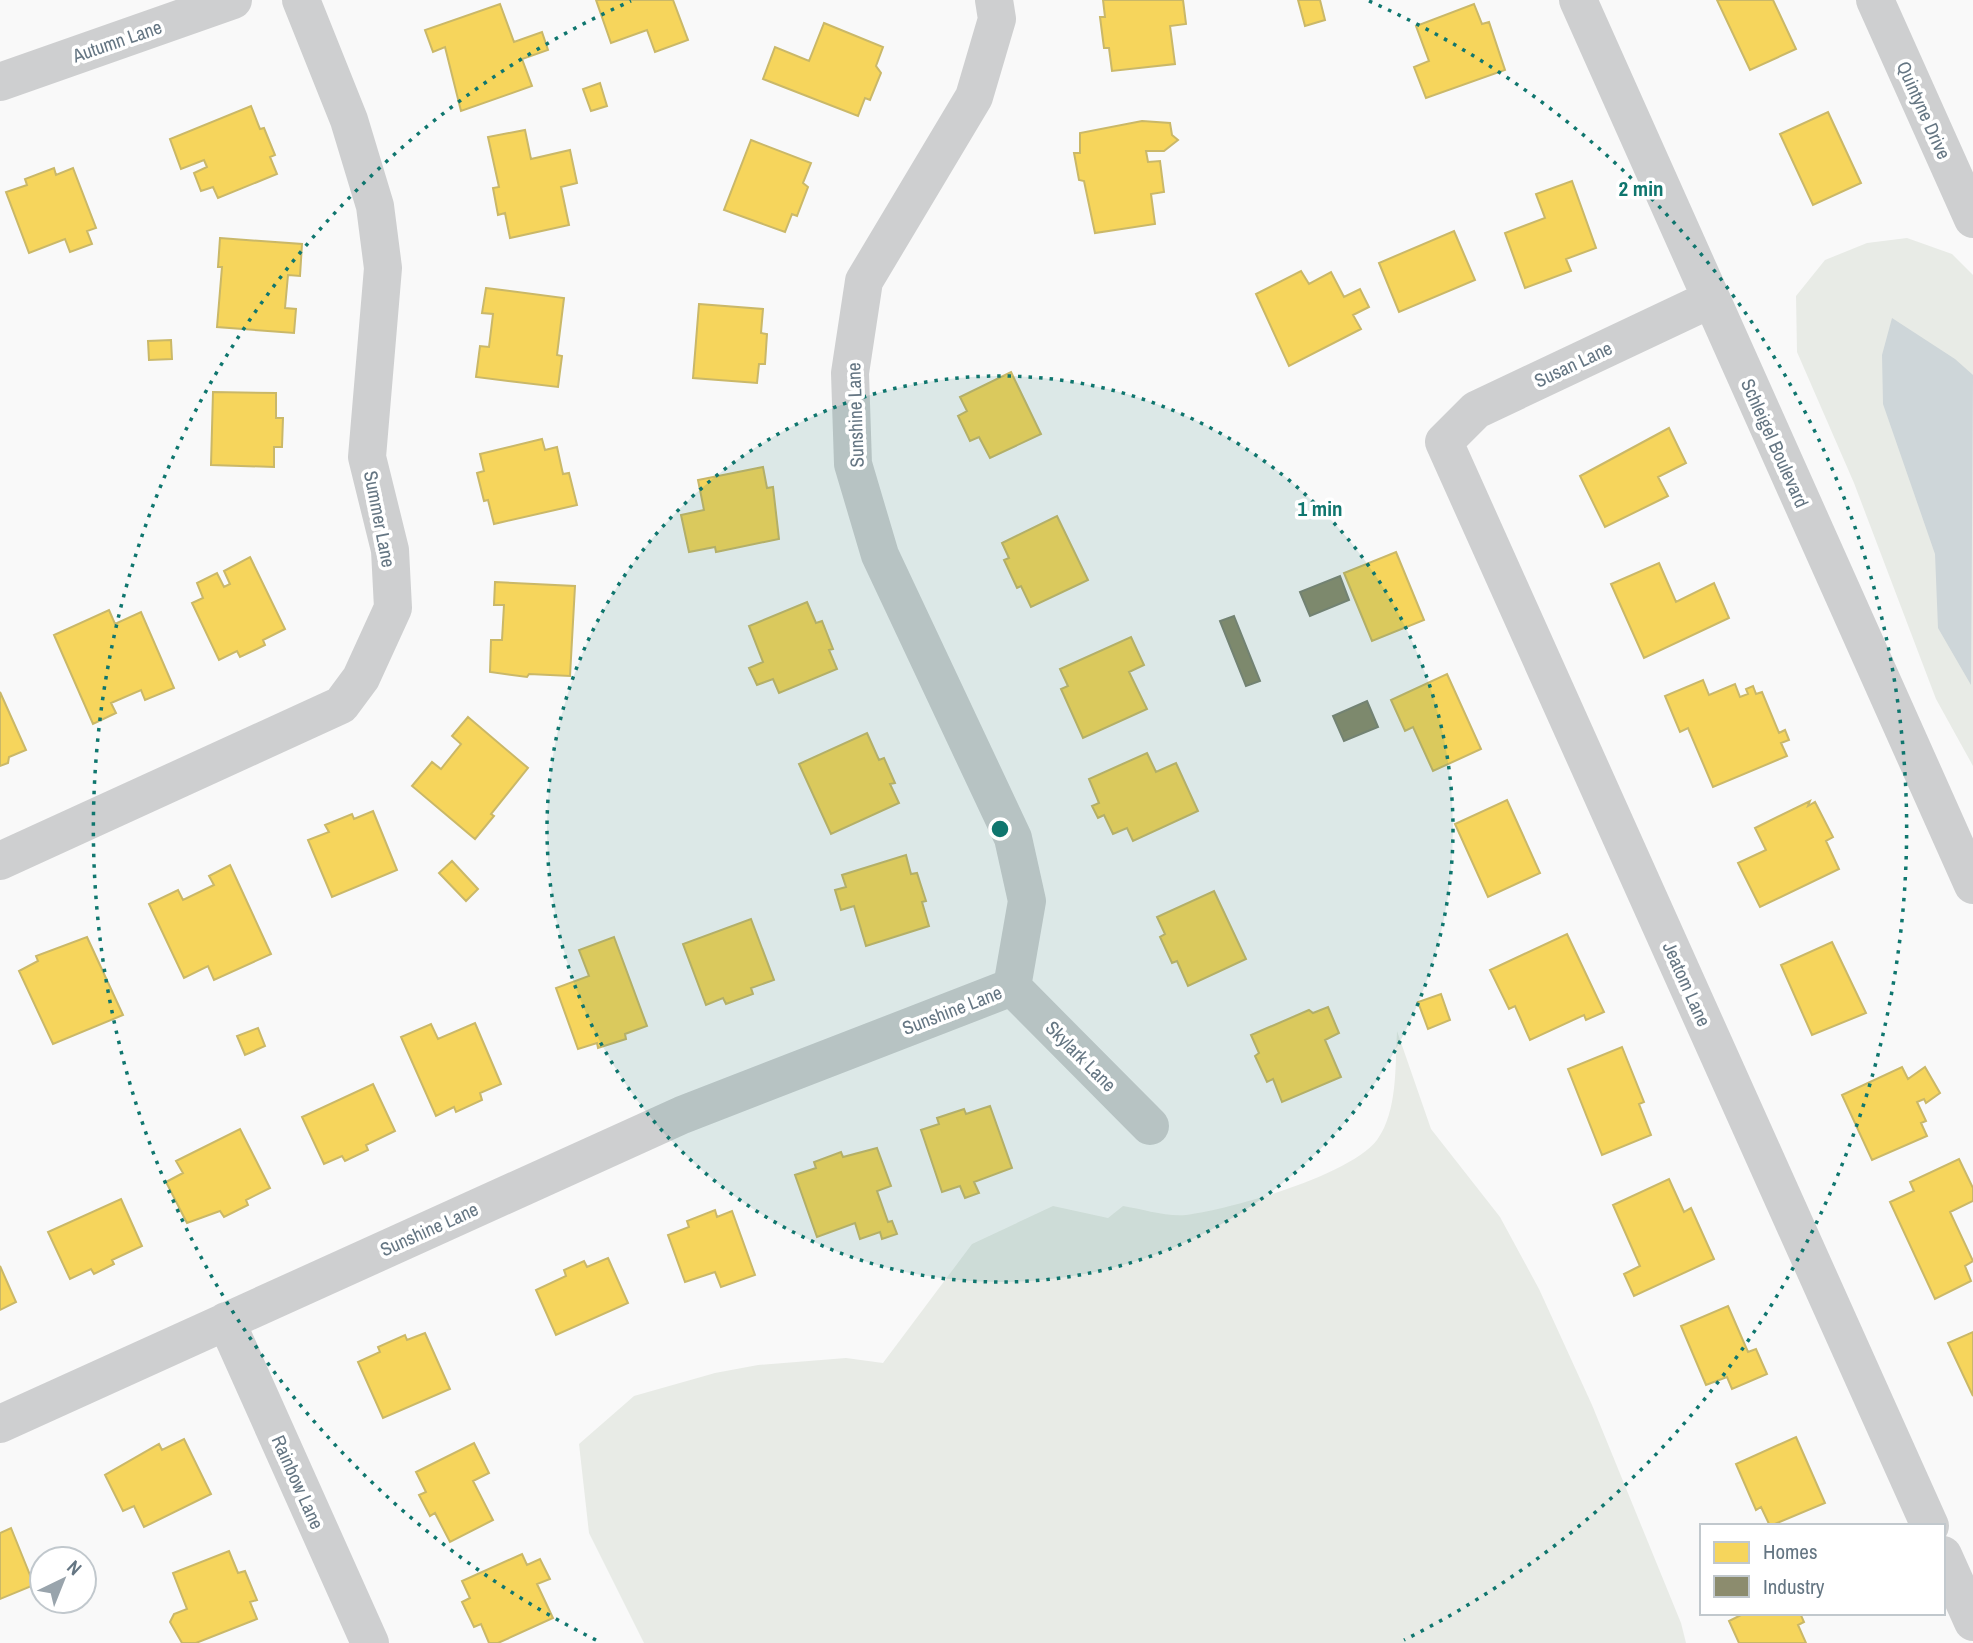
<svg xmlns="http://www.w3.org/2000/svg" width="1973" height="1643" viewBox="0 0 1973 1643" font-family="'Archivo Narrow',sans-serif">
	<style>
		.green { fill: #e8ebe6 }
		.water { fill: #ced6d9 }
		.homes { fill: #f6d55c; stroke: #cab868; stroke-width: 2 }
		.industry { fill: #8c8c6e; stroke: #808574; stroke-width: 2 }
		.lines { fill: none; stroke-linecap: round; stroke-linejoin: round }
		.street { stroke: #cecfd0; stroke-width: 38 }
		.ring { fill: none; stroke: #0f766e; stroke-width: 3.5; stroke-dasharray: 3.5 7 }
		.labels { text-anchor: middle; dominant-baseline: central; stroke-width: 7; stroke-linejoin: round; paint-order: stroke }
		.street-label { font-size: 19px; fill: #657683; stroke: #fff }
		.centre { fill: #0f766e; stroke: #fff; stroke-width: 3.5 }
		.ring-label { font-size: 21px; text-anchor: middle; font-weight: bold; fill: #0f766e; stroke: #fff; stroke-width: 7; stroke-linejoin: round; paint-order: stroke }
	</style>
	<rect width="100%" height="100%" fill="#f9f9f9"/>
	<path class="green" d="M1907 238 1952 254 1973 275V766L1936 699 1854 483 1797 352 1796 296 1825 260 1867 243Z
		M1397 1031 1431 1129 1500 1217 1539 1289 1592 1405 1681 1623 1686 1643H644L589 1533 579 1444 634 1396 715 1373 758 1365 846 1358 883 1363 972 1244 1053 1206 1108 1218 1123 1206C1142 1209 1167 1217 1186 1215 1229 1210 1351 1175 1377 1140 1398 1111 1395 1065 1397 1031Z"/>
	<path class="water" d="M1892 318 1955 359 1973 375 1971 685 1938 628 1935 554 1883 404 1882 355Z"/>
	<path class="homes" d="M596 0H673L688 40 655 52 647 30 611 43Z
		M1103 0H1183L1186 24 1170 26 1175 64 1112 71 1109 48H1104L1100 17H1105Z
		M1298 0H1320L1325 20 1305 26Z
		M1717 0H1773L1796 49 1750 70Z
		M500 4 514 42 542 32 548 50 522 59 532 86 461 111 445 47 433 52 425 30Z
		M1474 4 1482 24 1489 22 1505 70 1426 98 1414 67 1429 61 1416 26Z
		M824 23 883 47 876 66 881 73 870 100 865 98 858 116 763 79 775 47 809 61Z
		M600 83 607 106 591 111 583 89Z
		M251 106 260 129 264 128 275 155 270 157 277 174 218 198 213 187 201 191 194 173 207 167 204 160 181 169 170 139Z
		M1828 112 1861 183 1813 205 1780 134Z
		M1142 121 1170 123 1172 135 1178 140 1164 151H1146L1148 162 1160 161 1164 192 1151 194 1155 224 1095 233 1084 181 1079 180 1074 153H1080V133Z
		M525 130 531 159 570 150 577 183 561 187 569 225 510 238 505 213 498 215 493 188 499 187 488 137Z
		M751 140 811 163 803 183 808 187 797 216 792 214 785 232 724 210Z
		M54 168 56 175 73 168 96 228 87 231 92 244 70 252 65 239 29 253 6 192 27 185 25 179Z
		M1572 181 1596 248 1566 259 1571 271 1525 288 1505 233 1545 218 1536 194Z
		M1454 231 1475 280 1399 312 1379 263Z
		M220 238 302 244 300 276 288 275 285 308 296 309 294 333 217 327 222 267H218Z
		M1301 271 1309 284 1331 272 1344 297 1360 289 1369 307 1353 315 1361 329 1289 366 1256 294Z
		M486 288 564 298 557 355 562 356 558 387 476 377 480 346 489 347 493 314 482 313Z
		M699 304 763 309 761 333 767 334 765 364H759L757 383 693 378Z
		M171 340 172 359 149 360 148 341Z
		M1011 372 1041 434 990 458 979 437 970 441 958 416 967 411 960 397Z
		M213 392 276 393V418H283L282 447H274V467L211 465Z
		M1669 428 1686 463 1658 477 1668 496 1605 527 1580 476Z
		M542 439 545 450 557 447 563 474 569 473 577 505 494 524 488 500 484 501 477 473 484 471 480 454Z
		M763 467 767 488 773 487 779 539 716 552 715 547 689 552 681 515 704 510 698 480Z
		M1057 516 1088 580 1031 607 1021 586 1017 588 1004 560 1009 558 1002 543Z
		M1396 552 1424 620 1372 641 1344 573Z
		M250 557 285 629 263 640 265 645 240 657 237 651 219 660 192 603 203 598 197 583 217 573 224 587 230 584 224 571Z
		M1659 563 1676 602 1714 583 1729 618 1644 658 1611 584Z
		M495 582 575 586 570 676 529 674 527 677 490 672 491 640H502L504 605H494Z
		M807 602 816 623 822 621 833 649 829 650 837 669 779 693 773 679 757 685 749 668 763 662 749 626Z
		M109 610 115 624 141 612 174 688 145 700 141 690 111 703 116 713 93 724 54 635Z
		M1131 637 1144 665 1129 672 1147 709 1083 738 1061 689 1068 686 1060 669Z
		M1447 674 1481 749 1433 771 1413 727 1405 731 1391 700Z
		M1703 680 1709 695 1735 684 1740 697 1748 694 1746 689 1753 686 1756 694 1762 692 1779 733 1785 730 1789 740 1781 743 1787 756 1713 787 1688 728 1680 732 1665 696Z
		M0 692 26 750 9 757 8 763 0 766Z
		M468 717 528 768 491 814 494 816 475 839 412 786 432 762 441 769 461 744 452 736Z
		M867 733 879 760 884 758 895 783 890 784 899 803 831 834 799 764Z
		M1147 753 1156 772 1176 763 1198 811 1133 841 1127 828 1113 834 1104 815 1098 818 1092 806 1099 803 1089 779Z
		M1507 800 1540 873 1488 897 1455 824Z
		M1810 801 1808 806 1815 802 1833 837 1826 841 1839 869 1760 907 1738 863 1766 850 1755 828Z
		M373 811 397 870 332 897 308 840 329 832 325 825 352 814 354 819Z
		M906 855 911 874 917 873 926 901 922 902 929 926 866 946 854 906 841 910 835 890 846 887 842 875Z
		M452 861 478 889 466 901 439 873Z
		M230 865 271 954 214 980 208 966 184 978 149 904 178 890 183 900 214 885 209 876Z
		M1214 891 1246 959 1188 986 1177 961 1172 963 1160 937 1165 934 1157 917Z
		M751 919 774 980 751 988 753 994 726 1004 723 998 706 1005 683 944Z
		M1567 934 1604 1012 1586 1020 1584 1015 1530 1040 1515 1006 1509 1009 1490 970Z
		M87 937 123 1015 53 1044 19 971 38 961 36 956Z
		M614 937 647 1026 625 1034 626 1039 598 1048 597 1043 578 1049 556 988 589 976 579 950Z
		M1832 942 1866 1013 1812 1035 1781 965Z
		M1441 994 1450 1020 1428 1029 1418 1002Z
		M1328 1007 1339 1033 1325 1040 1341 1077 1282 1102 1273 1079 1267 1082 1255 1056 1259 1053 1251 1035 1309 1010 1313 1013Z
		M475 1023 501 1084 480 1093 482 1100 456 1112 454 1107 436 1116 401 1037 431 1024 438 1039Z
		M258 1028 265 1046 245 1055 237 1036Z
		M1622 1047 1644 1102 1639 1104 1651 1135 1602 1155 1568 1069Z
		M1902 1067 1908 1079 1925 1067 1940 1093 1926 1103 1924 1099 1917 1102 1926 1121 1921 1123 1927 1136 1872 1160 1842 1095Z
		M373 1084 395 1131 366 1145 368 1150 345 1161 342 1156 324 1164 302 1117Z
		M990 1106 1012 1168 974 1182 979 1193 965 1198 960 1186 942 1192 921 1130 939 1124 937 1118 964 1109 966 1114Z
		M240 1129 270 1188 246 1200 248 1205 224 1217 220 1211 187 1223 166 1182 183 1173 176 1161Z
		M877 1148 891 1186 877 1191 888 1222 892 1221 897 1234 882 1239 880 1232 860 1239 855 1223 817 1237 795 1175 816 1168 814 1162 841 1152 843 1157Z
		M1959 1159 1973 1188V1201L1950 1212 1973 1261 1965 1266 1971 1281 1935 1299 1890 1202 1914 1191 1910 1182Z
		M1669 1179 1684 1212 1691 1208 1714 1259 1634 1296 1624 1274 1640 1266 1613 1205Z
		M121 1199 142 1246 112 1260 114 1264 94 1274 91 1269 70 1279 48 1232Z
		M715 1210 717 1217 732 1211 755 1275 721 1287 715 1272 685 1282 668 1235 689 1227 687 1221Z
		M608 1258 628 1303 556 1335 536 1290 566 1276 564 1270 584 1261 587 1267Z
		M0 1266 16 1302 0 1310Z
		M1728 1306 1748 1352 1756 1349 1767 1374 1732 1389 1727 1377 1706 1385 1681 1326Z
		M1973 1332V1396L1948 1343Z
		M425 1333 450 1389 383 1418 358 1362 380 1352 378 1347 405 1335 407 1340Z
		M1796 1437 1825 1503 1770 1526 1761 1507 1756 1510 1736 1464Z
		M184 1439 211 1494 144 1527 134 1506 123 1511 105 1475 159 1444 162 1450Z
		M474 1443 489 1473 473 1481 493 1520 450 1542 435 1513 430 1516 419 1495 426 1492 416 1472Z
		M11 1528 34 1585 0 1599V1533Z
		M229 1551 238 1573 245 1571 257 1600 250 1602 257 1619 196 1643H182L170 1622 174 1614 187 1609 173 1573Z
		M522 1554 527 1565 540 1559 550 1579 537 1584 553 1618 498 1643H489L481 1624 474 1627 462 1602 470 1598 462 1581Z
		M1745 1613H1800L1804 1622 1798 1625 1806 1643H1739L1729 1621Z"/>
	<path class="industry" d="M1340 576 1349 600 1310 616 1300 592Z
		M1234 616 1260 681 1246 686 1220 621Z
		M1367 701 1378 727 1344 741 1333 716Z"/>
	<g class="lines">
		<path class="street" d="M994 0 997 19 974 97 864 281 850 373 853 464 880 555 1013 838 1027 901 1012 987
			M1578 0 1973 885
			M1875 0 1973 219
			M0 82 233 0
			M1711 299 1476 410 1444 442 1930 1526
			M0 861 341 705 361 678 393 608 390 550 367 457 383 268 375 206 349 120 301 0
			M1012 987 1150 1126
			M226 1321 370 1643
			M0 1424 682 1115 1012 987
			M1943 1555 1973 1622"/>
	</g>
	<circle cx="1000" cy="829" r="453" fill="#0f766e" fill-opacity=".12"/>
	<g class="ring">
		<circle cx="1000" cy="829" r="453"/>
		<path d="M596 1640A906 906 0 0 1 631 1M1369 1A906 906 0 0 1 1404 1640"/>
	</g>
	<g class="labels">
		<g class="street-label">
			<text transform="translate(117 41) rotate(-19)">Autumn Lane</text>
			<text transform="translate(1924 110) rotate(66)">Quintyne Drive</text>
			<text transform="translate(1573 364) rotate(-25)">Susan Lane</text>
			<text transform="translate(855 415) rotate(-92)">Sunshine Lane</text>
			<text transform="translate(1775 443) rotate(66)">Schleigel Boulevard</text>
			<text transform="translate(380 519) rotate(79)">Summer Lane</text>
			<text transform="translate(1687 984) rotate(66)">Jeatom Lane</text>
			<text transform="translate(952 1010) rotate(-21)">Sunshine Lane</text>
			<text transform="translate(1081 1056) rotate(45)">Skylark Lane</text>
			<text transform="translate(429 1229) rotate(-24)">Sunshine Lane</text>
			<text transform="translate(298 1482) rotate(66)">Rainbow Lane</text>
		</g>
	</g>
	<circle cx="1000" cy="829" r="10" class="centre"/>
	<g class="ring-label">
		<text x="1641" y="196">2 min</text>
		<text x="1320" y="516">1 min</text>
	</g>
	<rect x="1700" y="1524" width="245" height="91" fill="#ffffff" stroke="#c1c8cd" stroke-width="2"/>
	<rect x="1714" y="1542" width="35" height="21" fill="#f6d55c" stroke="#c1c8cd" stroke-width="2"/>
	<text x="1763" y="1559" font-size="21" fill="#657683">Homes</text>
	<rect x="1714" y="1576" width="35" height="21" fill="#8c8c6e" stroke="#c1c8cd" stroke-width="2"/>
	<text x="1763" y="1594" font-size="21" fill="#657683">Industry</text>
	<g transform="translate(63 1580) rotate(43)"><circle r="33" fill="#ffffff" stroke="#c1c8cd" stroke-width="2"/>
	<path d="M0-5L12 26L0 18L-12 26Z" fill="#99a4ac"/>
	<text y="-10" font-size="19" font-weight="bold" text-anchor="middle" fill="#657683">N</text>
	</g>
</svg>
